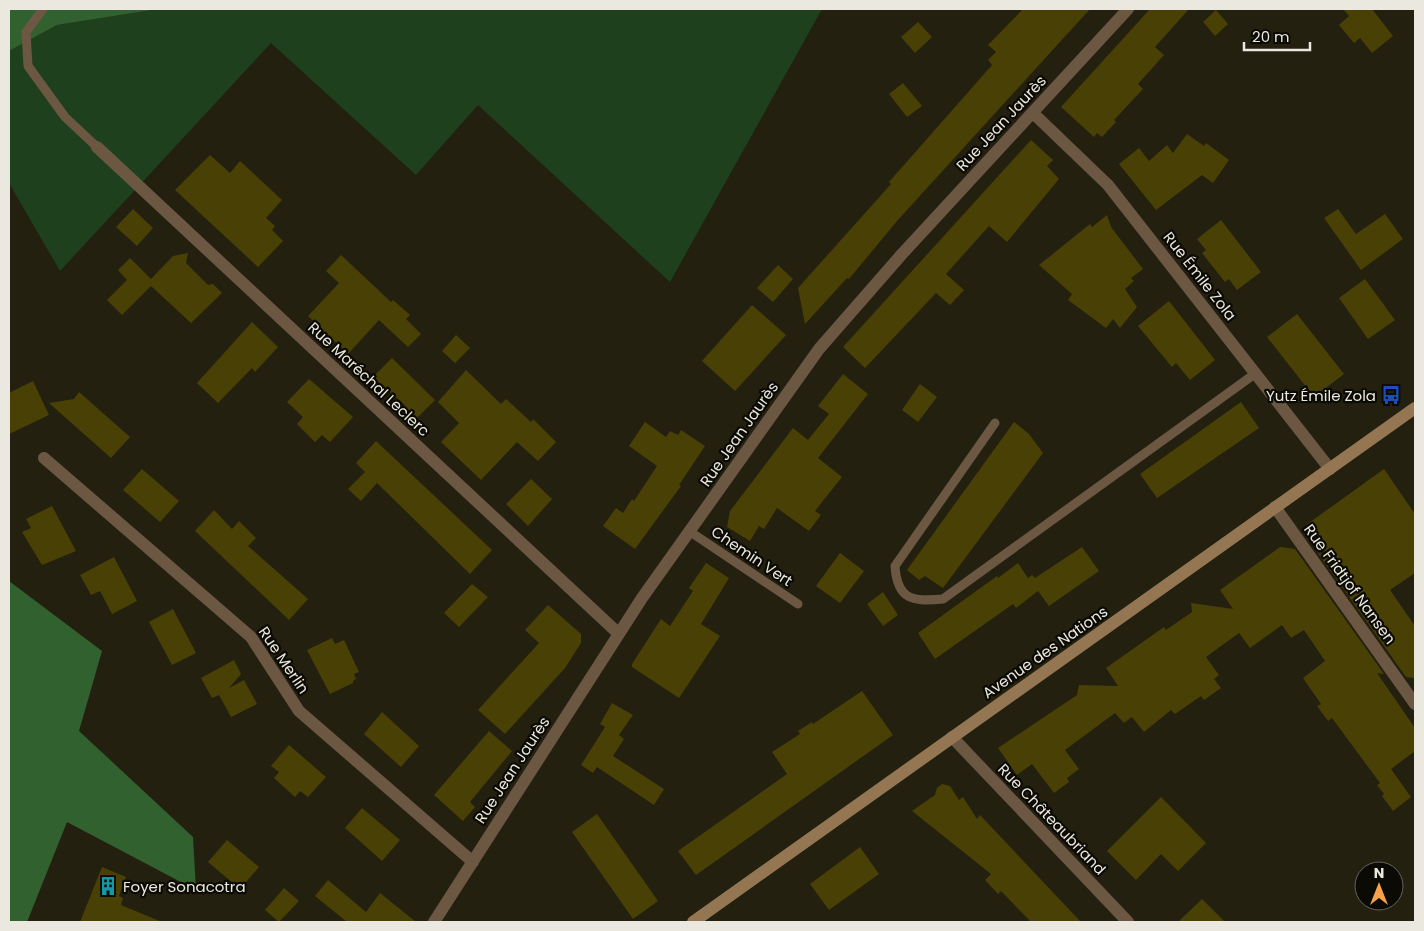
<svg xmlns="http://www.w3.org/2000/svg" width="1424" height="931" viewBox="0 0 1424 931" font-family="Poppins,sans-serif">
	<style>
		.green { fill: #1e401d }
		.forest { fill: #326130 }
		.building { fill: #494005 }
		.lines { fill: none; stroke-linecap: round; stroke-linejoin: round }
		.lane { stroke: #6b5742; stroke-width: 9 }
		.street { stroke: #6b5742; stroke-width: 12 }
		.secondary { stroke: #957653; stroke-width: 12 }
		.labels { text-anchor: middle; dominant-baseline: central; stroke-width: 4.5; stroke-linejoin: round; paint-order: stroke }
		.street-label { font-size: 15px; fill: #ebe9df; stroke: #0b0a04 }
		.poi-label { font-size: 15px; fill: #ebe9df; stroke: #0b0a04; text-anchor: end }
	</style>
	<rect width="100%" height="100%" fill="#232010"/>
	<path class="green" d="M158 9H822L670 282 478 105 416 175 271 43 60 271 9 183V51L57 25Z"/>
	<path class="forest" d="M9 9H158L57 25 9 51Z
		M9 581 102 651 79 731 193 837 196 890 67 822 27 922H9Z"/>
	<path class="building" d="M1023 9H1090L897 221 849 279 847 278 805 324 798 288 891 184 889 182 992 65 988 60 996 52 988 45Z
		M1150 9H1189L1155 47 1164 55 1138 84 1143 89 1114 120 1116 122 1102 137 1097 133 1094 137 1061 107Z
		M1343 9H1372L1393 36 1372 53 1360 38 1354 43 1339 25 1349 16Z
		M1216 10 1228 24 1215 36 1203 22Z
		M918 22 932 37 915 53 901 37Z
		M903 83 922 106 907 117 889 94Z
		M1187 134 1204 146 1206 143 1229 160 1213 183 1202 175 1156 210 1119 164 1139 148 1149 161 1167 145 1173 153Z
		M1031 140 1053 160 1047 166 1059 179 1007 242 989 226 946 274 964 290 950 305 936 293 865 368 843 347Z
		M210 155 230 173 240 161 282 200 266 218 275 226 272 230 283 241 258 267 175 190Z
		M133 209 153 228 137 246 116 227Z
		M1338 209 1356 234 1385 214 1403 239 1361 270 1324 218Z
		M1107 215 1111 227 1143 269 1131 278 1134 281 1125 289 1137 307 1120 328 1113 319 1106 328 1068 300 1072 294 1039 265 1090 224 1092 227Z
		M1221 220 1261 272 1237 290 1229 279 1225 282 1202 253 1206 250 1197 239Z
		M188 253 186 263 208 285 213 284 222 293 191 323 151 286 122 315 107 300 127 280 118 270 130 258 151 279 173 256Z
		M341 255 391 302 393 300 410 315 406 319 421 334 408 347 379 320 348 354 308 316 339 283 326 271Z
		M778 265 793 279 773 302 757 288Z
		M1365 279 1395 320 1368 339 1339 298Z
		M1169 301 1215 360 1190 380 1176 363 1172 367 1138 326Z
		M752 305 786 335 735 391 702 361Z
		M1297 314 1344 374 1314 397 1267 337Z
		M252 322 278 347 255 372 252 368 218 403 197 383Z
		M456 335 470 348 455 363 442 351Z
		M392 358 435 400 417 418 404 407 405 405 373 377Z
		M466 370 501 404 506 399 531 422 533 419 556 442 538 461 517 442 481 480 441 442 459 423 438 402Z
		M843 374 868 394 818 458 842 477 815 511 821 515 809 531 777 508 764 529 759 526 750 541 727 527 730 511 793 428 808 440 829 414 818 406Z
		M309 379 353 417 330 442 322 435 315 442 297 424 303 417 287 402Z
		M33 381 49 415 9 434V393Z
		M920 384 937 397 918 422 902 410Z
		M79 392 130 437 111 458 49 403 74 399Z
		M1241 402 1259 428 1157 498 1140 474Z
		M645 422 666 437 670 431 678 435 681 430 705 446 679 485 681 486 635 549 603 526 616 508 623 513 632 499 634 501 657 466 629 446Z
		M1014 422 1029 434 1043 453 943 588 925 576 919 580 907 570Z
		M376 441 492 550 470 574 377 483 361 501 348 489 365 472 356 463Z
		M142 469 179 501 160 522 123 490Z
		M1384 469 1415 514V573L1390 590 1415 626V678L1406 677 1318 553 1327 555 1306 525Z
		M531 479 552 499 528 526 506 504Z
		M52 506 76 551 42 565 22 532 31 528 26 519Z
		M214 510 232 529 239 521 256 538 248 546 308 599 289 620 195 531Z
		M1082 547 1099 571 1049 606 1038 591 1016 608 1013 604 935 659 918 633 997 576 998 578 1018 563 1028 578 1032 575 1035 578Z
		M1280 547 1295 549 1384 674 1377 673 1415 728V751L1391 769 1411 797 1393 811 1382 796 1384 794 1377 785 1380 783 1332 718 1328 721 1317 706 1321 704 1303 678 1325 661 1304 630 1291 638 1282 625 1250 648 1239 633 1206 657 1219 675 1214 679 1221 688 1204 700 1201 696 1175 714 1171 710 1144 732 1132 717 1124 723 1115 713 1065 750 1079 769 1067 778 1069 782 1054 793 1032 764 1017 775 998 748 1077 695 1079 685 1118 686 1106 668 1164 627 1166 630 1192 612 1191 603 1233 609 1220 590Z
		M840 553 864 571 840 603 816 586Z
		M114 557 137 601 112 614 100 591 91 595 80 575Z
		M706 563 729 578 701 624 720 636 679 698 632 667V664L661 619 670 626 693 591 689 588Z
		M472 584 488 597 459 627 444 613Z
		M883 592 898 615 883 626 867 604Z
		M548 605 581 634V643L565 668 505 734 478 710 539 643 525 630Z
		M173 609 196 653 172 665 149 622Z
		M332 638 335 644 344 640 359 672 354 674 356 679 353 681V683L330 694 307 650Z
		M234 660 241 674 229 688 244 680 257 704 231 717 219 695 212 698 201 678Z
		M862 691 893 735 696 875 678 851 787 774 772 752 800 734 798 731 812 722 813 724Z
		M612 703 633 715 619 735 624 739 613 756 664 789 654 805 597 767 593 773 581 765 605 727 600 724Z
		M382 712 419 746 401 767 364 734Z
		M489 731 512 751 470 802 475 807 463 821 434 795Z
		M289 745 326 777 308 797 300 791 295 797 274 778 279 772 271 766Z
		M942 784 950 786 959 800 963 797 977 819 980 815 1081 922H1031L1001 891 998 894 985 880 991 874 912 811 935 795 937 788Z
		M1161 797 1206 843 1178 871 1161 854 1136 880 1107 851Z
		M362 808 400 840 382 861 345 828Z
		M597 814 658 901 633 919 572 832Z
		M227 840 259 867 240 889 208 862Z
		M860 847 879 874 829 910 810 884Z
		M102 867 126 877 119 896 123 898 121 905 162 922H80Z
		M328 880 366 912 380 893 416 922H347L315 896Z
		M284 888 299 901 279 922 265 910Z
		M1202 899 1225 922H1178Z"/>
	<g class="lines">
		<path class="lane" d="M43 9 26 32 28 66 65 117 97 147
			M995 423 895 566C897 600 913 602 943 599L1256 373
			M689 531 798 604"/>
		<path class="street" d="M1033 113 1108 185 1330 469
			M97 147 619 634
			M44 458 251 637 299 711 473 862
			M1275 507 1415 704
			M952 737 1128 922
			M434 922 642 598 819 349 902 254 1128 9"/>
		<path class="secondary" d="M693 922 1415 408"/>
	</g>
	<defs>
		<g id="bus-bare" transform="scale(1.5)"><path d="M-5-6H5V4H4V6H2V4H-2V6H-4V4H-5ZM-3.5-4V0h7V-4ZM-3.5 1.2v1.5H-2V1.2ZM2 1.2v1.5H3.5V1.2Z" fill="#1a4fb4" stroke="#0b0a04" stroke-width="2.5" paint-order="stroke"/></g>
		<g id="building-bare" transform="scale(1.5)"><path d="M-4-6H4V6H1V3H-1V6H-4ZM-2.5-4.3h1.7v1.8h-1.7ZM.8-4.3h1.7v1.8H.8ZM-2.5-1h1.7V.8h-1.7ZM.8-1h1.7V.8H.8Z" fill="#0f9aa8" stroke="#0b0a04" stroke-width="2.5" paint-order="stroke"/></g>
	</defs>
	<g fill-rule="evenodd">
		<use href="#bus-bare" x="1391" y="395"/>
		<use href="#building-bare" x="108" y="886"/>
	</g>
	<g class="labels">
		<g class="street-label">
			<text transform="translate(1001 123) rotate(-47)">Rue Jean Jaurès</text>
			<text transform="translate(1200 276) rotate(52)">Rue Émile Zola</text>
			<text transform="translate(369 379) rotate(43)">Rue Maréchal Leclerc</text>
			<text transform="translate(739 434) rotate(-55)">Rue Jean Jaurès</text>
			<text transform="translate(752 556) rotate(34)">Chemin Vert</text>
			<text transform="translate(1350 584) rotate(54)">Rue Fridtjof Nansen</text>
			<text transform="translate(1045 652) rotate(-35)">Avenue des Nations</text>
			<text transform="translate(284 660) rotate(56)">Rue Merlin</text>
			<text transform="translate(512 770) rotate(-57)">Rue Jean Jaurès</text>
			<text transform="translate(1052 819) rotate(46)">Rue Châteaubriand</text>
		</g>
		<g class="poi-label">
			<text x="1376" y="395">Yutz Émile Zola</text>
			<text x="123" y="886" text-anchor="start">Foyer Sonacotra</text>
		</g>
	</g>
	<rect width="1424" height="931" fill="none" stroke="#ebe9df" stroke-width="20"/>
	<g transform="translate(1379 886)"><circle r="24" fill="#0b0a04" stroke="#65635c"/>
	<path d="M0-4L9 19L0 12L-9 19Z" fill="#f7a149"/>
	<text y="-8" font-size="14" font-weight="bold" text-anchor="middle" fill="#ebe9df">N</text>
	</g>
	<path d="M1244 42v8h66v-8" fill="none" stroke="#ebe9df" stroke-width="2.5"/>
	<text x="1252" y="42" font-size="15" fill="#ebe9df" stroke="#0b0a04" stroke-width="4" paint-order="stroke">20 m</text>
</svg>
